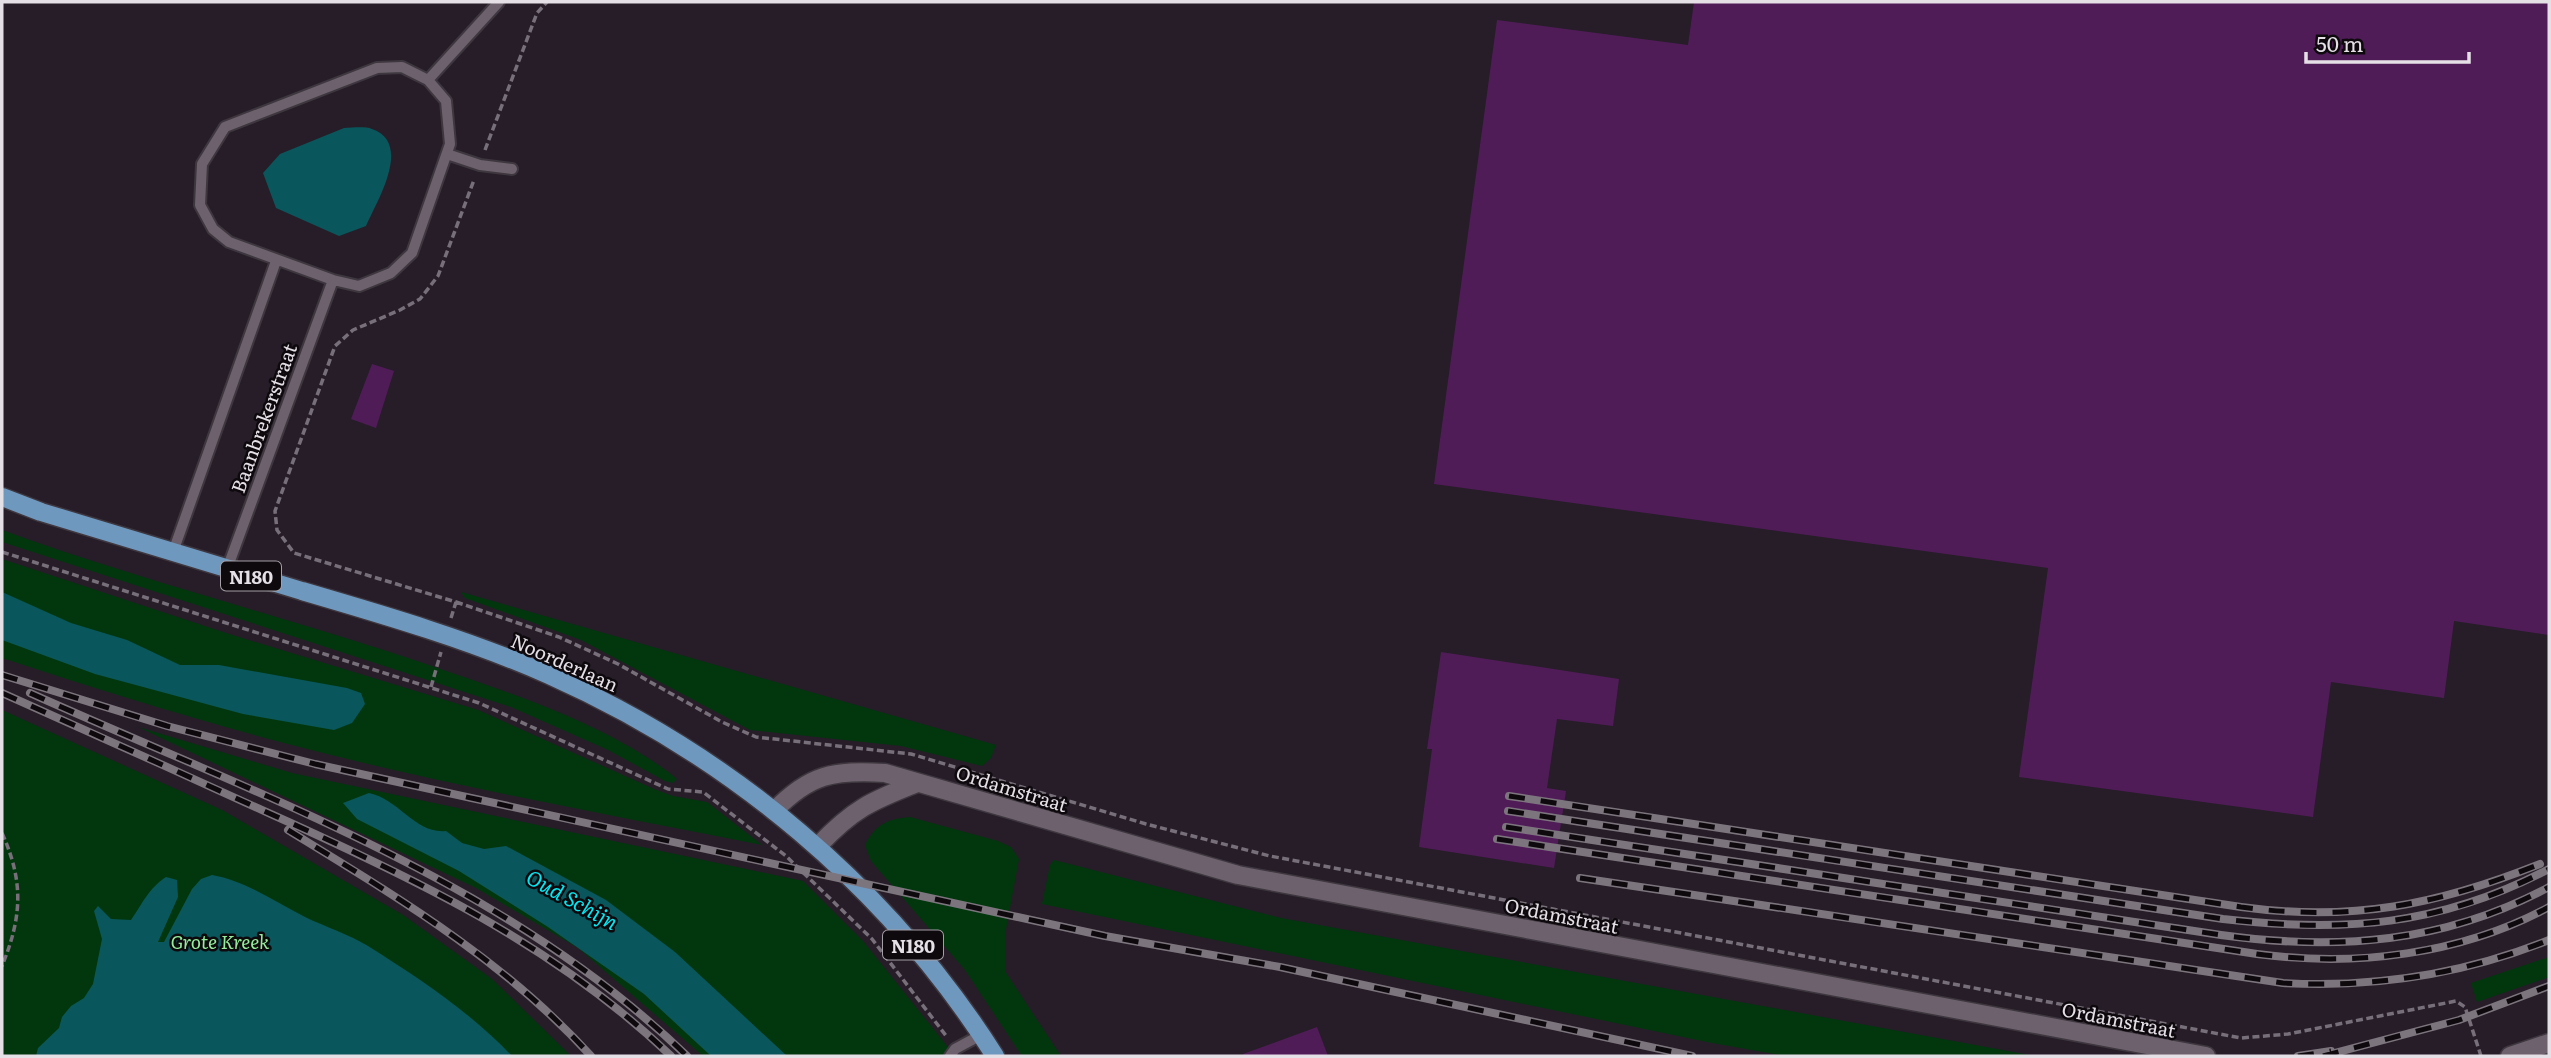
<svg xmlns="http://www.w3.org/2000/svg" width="2551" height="1058" viewBox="0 0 2551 1058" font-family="Literata,serif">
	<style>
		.green { fill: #02370e }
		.water { fill: #09575c }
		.building { fill: #501c58 }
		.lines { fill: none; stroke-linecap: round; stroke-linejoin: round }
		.service-casing { stroke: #3e373f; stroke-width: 14 }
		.minor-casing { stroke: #3e373f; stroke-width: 21 }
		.primary-casing { stroke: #3e373f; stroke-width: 21 }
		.path { stroke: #776f79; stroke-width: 3.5; stroke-dasharray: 7 3.5; stroke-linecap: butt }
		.service { stroke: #6c616d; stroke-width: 10 }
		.minor { stroke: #6c616d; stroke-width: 18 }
		.primary { stroke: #6f98be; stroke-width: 18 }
		.rail-casing { stroke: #7d757e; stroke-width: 8 }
		.rail { stroke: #0d090d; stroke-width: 5; stroke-dasharray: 16; stroke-linecap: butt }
		.labels { text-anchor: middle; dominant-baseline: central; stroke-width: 5; stroke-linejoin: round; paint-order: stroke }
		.shield { fill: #0d090d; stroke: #a49fa5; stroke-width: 2 }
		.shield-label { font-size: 18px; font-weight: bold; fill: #e5dfe6 }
		.street-label { font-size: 19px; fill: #e5dfe6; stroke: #0d090d }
		.park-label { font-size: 19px; font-style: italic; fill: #93ee9b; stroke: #0d090d }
		.water-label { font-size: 21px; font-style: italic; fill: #02e8f3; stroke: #0d090d }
	</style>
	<rect width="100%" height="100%" fill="#261d28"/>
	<path class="green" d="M2 530C150 584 304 621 452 673 526 698 617 730 677 779L673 783 665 781 608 750 511 707 2 542Z
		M2 559 226 633 478 710 654 789 673 796 707 802 762 845C601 813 439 784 280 742 186 717 94 688 2 658Z
		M461 592 996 745 991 758 982 766 901 746 750 730 581 640 465 598Z
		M2 710 222 810 403 915 492 979 571 1056H2Z
		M138 727 292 773 803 881 863 941 955 1056H703L578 948 476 888Z
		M910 817 998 841 1011 847 1019 859 1005 935V971L1061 1056H1022L965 970 871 861 865 845C876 824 887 819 910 817Z
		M1054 860 1281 918 2036 1056H1785L1712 1043 1042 904 1050 865Z
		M2549 957V977L2477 1002 2471 983Z"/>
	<path class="water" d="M344 128C352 128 364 126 372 129 413 143 377 201 366 226L339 236 276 208 263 173 280 154Z
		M2 592 71 623 127 640 180 665H219L347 688 361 693 365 704 352 723 334 730 243 714 95 674 2 640Z
		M369 793C399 799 415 834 446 831L462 843 484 849 506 846 606 900 675 952 787 1056H711L644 994 548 927 459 871 357 819 343 803Z
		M212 875C246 881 275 902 305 917 326 927 348 934 368 946 420 979 469 1011 512 1056H36L38 1048 59 1028 62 1017 71 1006 84 998 93 984 102 939 94 911 98 906 111 919 131 920C143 903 148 889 166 877L177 880 178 897 158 942H164L192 889 201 879Z"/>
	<path class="building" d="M1694 2H2549V635L2454 621 2444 698 2331 682 2313 817 2019 777 2048 568 1434 484 1497 20 1688 45Z
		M372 364 394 371 376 428 351 419Z
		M1441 652 1619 679 1613 726 1557 719 1547 788 1566 791 1554 868 1419 847 1432 749H1427Z
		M1317 1027 1328 1056H1243V1054Z"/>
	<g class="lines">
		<g class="service-casing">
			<path id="service" d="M402 67 428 80 446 101 450 144 412 253 391 273 359 286 333 280 229 242 213 229 200 205 202 164 225 127 377 68Z
				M428 80 499 2
				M447 154 480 165 512 169
				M173 552 276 261
				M227 569 333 280
				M950 1056 955 1049 981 1035"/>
		</g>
		<g class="minor-casing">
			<path id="minor" d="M774 811C810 774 833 770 885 773L1238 875 2206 1056
				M818 846C853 809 871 801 917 783
				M2510 1056 2549 1043"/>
		</g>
		<g class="primary-casing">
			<path id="primary" d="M2 497 41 512C128 539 215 565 302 591 384 615 470 640 549 675 731 756 888 887 995 1056"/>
		</g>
		<path class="path" d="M485 150 537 13 547 2
			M2 552 479 703 668 789 703 792 786 856 872 939 947 1037
			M456 602 559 637 618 664 722 722 756 737 911 754 1146 824 1270 856 2241 1038 2288 1034 2456 1001 2465 1007 2481 1056
			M451 618 456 602 294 553 277 530 275 511 335 346 353 330 400 310 420 299 438 276 474 180
			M431 687 441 652
			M2 833C24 882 22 917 2 966"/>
		<use href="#service" class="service"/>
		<use href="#minor" class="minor"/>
		<use href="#primary" class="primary"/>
		<g class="rail-casing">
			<path id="rail" d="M2 675 167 726 315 764 1105 936 1280 967 1692 1056
				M2 693C92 733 183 774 273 815 416 879 556 946 671 1056
				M30 693C257 795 505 880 687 1056
				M1509 796 2241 907C2352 922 2437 905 2540 864
				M1508 811 2223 919C2344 933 2440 926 2549 869
				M1506 827 2221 935C2338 951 2444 943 2549 887
				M288 830C397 897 504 960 591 1056
				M1497 839 2257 954C2356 967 2460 955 2549 907
				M1580 878 2283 983C2375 988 2464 974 2549 940
				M2298 1056 2331 1051
				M2323 1056 2459 1020 2549 986"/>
		</g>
		<use href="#rail" class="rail"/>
	</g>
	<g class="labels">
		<g class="shield">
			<rect x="221" y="561.5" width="60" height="29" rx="5"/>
			<rect x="883" y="930.5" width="60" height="29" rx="5"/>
		</g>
		<g class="shield-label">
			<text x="251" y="576">N180</text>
			<text x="913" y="945">N180</text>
		</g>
		<g class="street-label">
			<text transform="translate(263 418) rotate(-70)">Baanbrekerstraat</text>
			<text transform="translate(565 662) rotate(24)">Noorderlaan</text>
			<text transform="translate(1012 788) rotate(17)">Ordamstraat</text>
			<text transform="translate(1562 915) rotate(11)">Ordamstraat</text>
			<text transform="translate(2119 1019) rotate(11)">Ordamstraat</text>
		</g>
		<g class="park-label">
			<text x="220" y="941">Grote Kreek</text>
		</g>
		<g class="water-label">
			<text transform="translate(573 898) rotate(29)">Oud Schijn</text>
		</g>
	</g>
	<rect width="2551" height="1058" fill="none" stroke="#e5dfe6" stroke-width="7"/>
	<path d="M2306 52v10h163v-10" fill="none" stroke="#e5dfe6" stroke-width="3.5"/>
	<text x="2316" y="52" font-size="21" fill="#e5dfe6" stroke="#0d090d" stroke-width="5" paint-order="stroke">50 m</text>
</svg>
